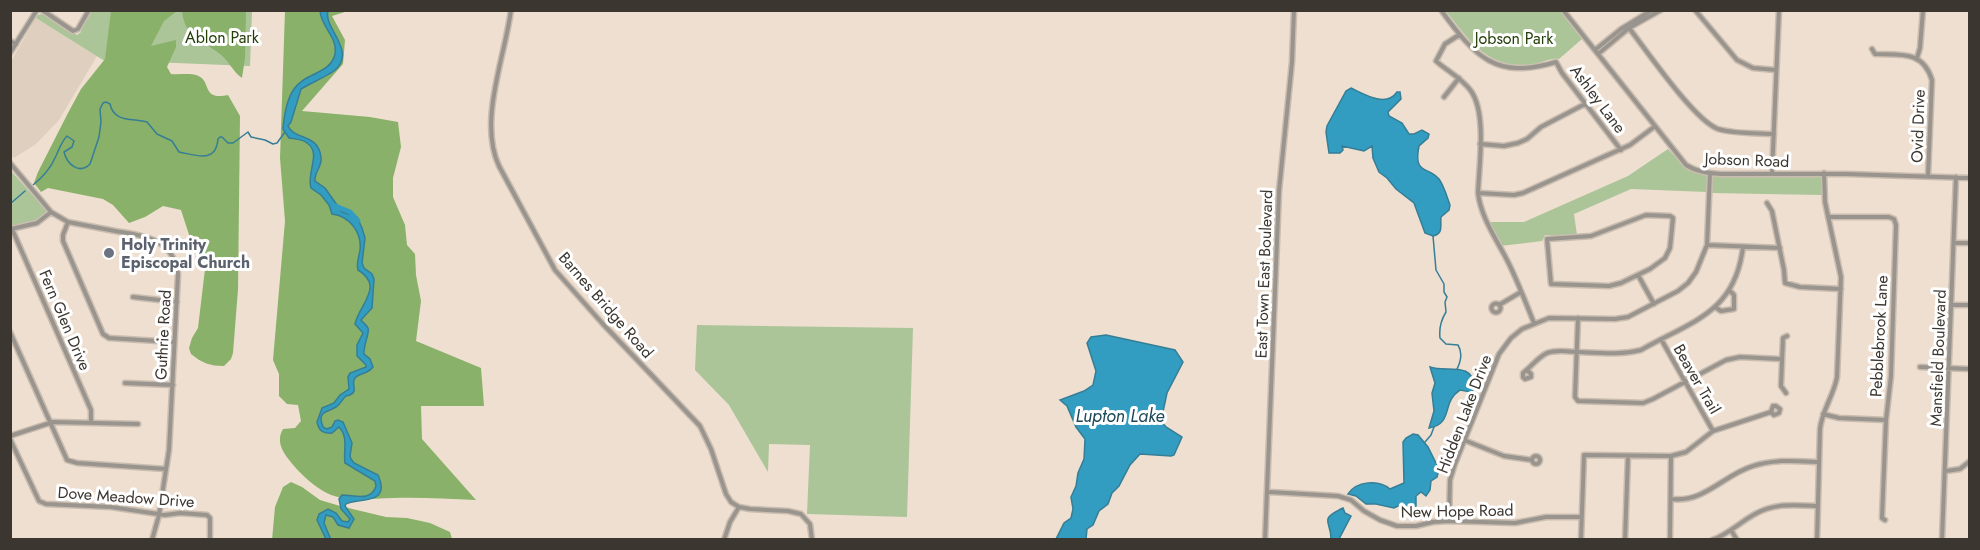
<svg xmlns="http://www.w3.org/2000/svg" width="1980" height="550" viewBox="0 0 1980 550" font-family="Jost,sans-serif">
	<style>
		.education { fill: #dfcfbe }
		.green { fill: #abc498 }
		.forest { fill: #89b169 }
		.water { fill: #329dc1; stroke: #357e96; stroke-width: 1.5 }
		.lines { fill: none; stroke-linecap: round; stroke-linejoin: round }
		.stream { stroke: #357e96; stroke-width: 1.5 }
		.river { stroke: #329dc1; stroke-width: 5 }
		.minor-casing { stroke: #cabdb0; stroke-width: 7 }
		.minor { stroke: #99958e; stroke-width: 4 }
		.worship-dot { fill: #6b7280; stroke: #fff; stroke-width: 2 }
		.labels { text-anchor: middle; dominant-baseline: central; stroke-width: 6; stroke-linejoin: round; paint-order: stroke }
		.park-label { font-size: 16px; fill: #253e09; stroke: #fff }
		.street-label { font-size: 16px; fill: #3c3630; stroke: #fff }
		.worship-label { font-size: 16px; font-weight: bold; fill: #5b616d; stroke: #fff; text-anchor: start }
		.water-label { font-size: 18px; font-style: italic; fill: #1c4858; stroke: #fff }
	</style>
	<rect width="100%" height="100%" fill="#eedfd0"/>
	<path class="education" d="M36 18 97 56 59 120 36 144 14 158 11 156V61Z"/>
	<path class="green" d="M91 11H252L250 66 103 60 36 18 38 15 42 14 77 35 81 32 82 25Z
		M1446 11H1560L1582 39 1559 59C1549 57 1538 65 1527 65 1486 67 1469 40 1446 11Z
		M1668 149 1687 169 1706 174 1708 177 1707 192 1631 189 1574 214 1577 235H1545L1542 241 1500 246 1488 222H1524L1628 176Z
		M10 170 46 210V213C37 223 23 225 10 228Z
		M1712 175H1821L1822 177V195L1712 193Z
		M697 325 913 328 907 517 807 514 810 445 769 444 768 472 729 405 695 370Z"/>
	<path class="forest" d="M111 11H177L164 21 151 46 176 40V47L167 67 171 74C178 75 189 73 196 75 213 80 200 101 228 95L240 116 238 289 233 353 231 359 224 366C210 366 202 363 191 354L189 348 192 338 198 328 205 269 193 247 181 210 163 206 145 217 129 223 113 205 103 199 48 188 41 192 34 183 38 172 68 113 81 89 105 59Z
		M182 11H246L245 58 242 78C233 72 229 61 220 54 201 39 185 38 182 11Z
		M285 11H348L332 16 345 40 343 64 302 111 370 117 398 122 401 147 393 178V197L405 225 407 245 415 254 416 275 421 301 416 341 481 368 484 406H421L422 439 476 500C448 499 420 497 393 498 375 498 355 502 338 497 320 493 301 475 290 461 282 451 276 441 283 429L295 428 301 421 298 405 287 404 279 396V374L273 360 285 221 280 158Z
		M291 482 302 487 320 500 340 506 386 517 407 518 430 523 450 532 452 539 272 540 275 507 283 487Z"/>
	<path class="water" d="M320 11H328C323 28 358 52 334 71 325 77 311 83 301 89L291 122 288 126C295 141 319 133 321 158 322 167 314 172 315 181L325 188 342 212 357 217 362 228 365 238 362 263 364 268 372 274 374 279 372 308 361 320C363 323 366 324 368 328 370 332 363 347 364 354L370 359 373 367C368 374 362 372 356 377 351 381 355 386 354 391 353 395 349 395 346 396 342 399 341 404 336 407 326 413 317 411 323 427L327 429 332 427 335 421 338 420 343 422 352 443 350 456 351 459 354 463 378 475C392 507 356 497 346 504L345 506 354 519 349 528 338 525 333 517 326 515 324 523 331 540 326 539 317 520 319 514 328 509 336 513 342 521 348 522 350 519 341 509 339 499 342 495C355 495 371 502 376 486L375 481 345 463C343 450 349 438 339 427L332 433C323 434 319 431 317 422L322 408 334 403 340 395 349 389 348 377 350 373 366 367V365L357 356V345L363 333 355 324C359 305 385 286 358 270 356 262 359 258 360 250 362 233 350 216 332 214L329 205 321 195 311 188C306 173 322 153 307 143 303 139 294 139 289 138L283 129C284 117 287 99 294 89 304 73 331 74 335 54 338 37 321 27 320 11Z
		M1351 88C1364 94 1386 108 1397 92H1400L1401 99 1388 112 1389 116 1402 123 1409 134H1414L1422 130 1429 134 1428 138 1419 146C1413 175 1428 166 1439 179 1444 186 1447 197 1450 205L1449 210 1441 217C1440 226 1444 233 1433 236L1425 233 1414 203 1396 189 1387 178 1379 172 1373 158 1372 146 1364 151 1342 146 1343 150 1340 153H1329L1326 132 1327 126 1346 91Z
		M1106 335 1175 350 1183 362 1167 393 1161 421 1166 427 1182 437 1174 455 1171 456 1140 454 1130 465 1119 486 1112 493 1108 504 1099 511 1093 525 1087 529 1086 539H1056L1064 523 1071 518 1073 509 1071 497 1076 486 1078 473 1084 459 1085 439 1076 427 1067 406 1060 400 1084 391 1093 385 1096 371 1087 343 1091 337Z
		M1430 367C1446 373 1473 360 1475 388L1471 392 1460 390C1441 402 1454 424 1429 428L1434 411 1432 393 1435 383Z
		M1413 434 1418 435 1428 447 1439 469 1437 477 1431 481 1430 490 1426 496 1421 492 1416 496V507L1414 513 1409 507 1402 504 1394 508 1376 504H1366L1356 496 1348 494C1356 481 1379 479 1390 489L1404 483 1403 442 1406 438Z
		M1343 508 1345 513 1351 516 1339 539H1331C1331 520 1318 520 1343 508Z"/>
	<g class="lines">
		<path class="stream" d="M33 185C43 177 50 169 55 158 59 150 61 142 67 136L74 141 72 147 64 152C67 164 79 175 90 164L99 137 101 122 100 109 103 103 106 102 110 104C114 123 133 118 147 122L157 134 172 141 179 152C196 155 216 164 218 139L220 137H222L228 143H233L248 132 251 137 265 140 273 144 277 143 285 132
			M10 204 25 191
			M10 210V217
			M1433 236 1436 270 1444 284V292L1447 297 1445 302 1446 312C1441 320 1439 329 1440 338L1446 344 1458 345C1463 353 1461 361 1457 369
			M1425 442 1431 435 1434 427"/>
		<path class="river" d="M333 205 350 212 358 221"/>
		<g class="minor-casing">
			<path id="minor" d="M42 10 73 31 78 29 89 10
				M511 10C505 57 478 121 499 166L555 270 602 323 700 426 711 449 726 494 731 502 739 507 750 509 788 511 801 514 810 524 812 540
				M1441 10C1475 57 1496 80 1556 62L1562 73 1621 150
				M1563 10 1686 165C1697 172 1708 173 1721 174H1847L1970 178
				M1695 10 1737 60 1753 68 1776 70
				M1629 28C1647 51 1694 120 1718 129 1735 134 1756 133 1774 134
				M1459 35 1445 44 1436 61C1447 71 1462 78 1471 91 1487 114 1479 165 1478 193 1481 217 1495 237 1506 258 1517 279 1525 301 1534 323
				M10 41 16 44
				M1872 49 1875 54C1900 55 1923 50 1932 80L1928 176
				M1595 50 1621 29 1652 10
				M10 53 37 10
				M1598 54 1629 28 1661 10
				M1917 58 1920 48 1923 10
				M1444 97 1459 78
				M1480 144 1504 146 1518 143 1527 139 1541 127 1585 104
				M10 163 51 212 68 222C83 225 99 228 115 231 144 236 173 238 178 274L169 450 159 515 152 540
				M1772 174 1779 10
				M1478 193 1514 195 1523 193 1630 145 1654 127
				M1767 203 1772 211 1784 270 1785 283 1800 287 1841 289
				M1646 215 1670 216 1673 218 1670 248 1665 258 1650 269 1621 283 1609 286 1551 284 1547 239 1591 236Z
				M1828 217H1889L1894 219 1896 225 1891 376 1886 420 1882 518 1885 520
				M68 222 63 235V241L103 334 109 338 174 342
				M11 229 37 223 51 212
				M12 229 91 410V422
				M1954 243H1970
				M1707 245 1780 248
				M1638 275 1654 304
				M133 297 177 302
				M1491.5 308a4.5 4.5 0 1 1 9 0a4.5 4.5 0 1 1-9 0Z
				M1499 305 1521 292
				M1951 305H1970
				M1715 307 1721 311 1734 309V295L1729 290
				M1578 318 1575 397 1578 401 1643 403 1653 399 1726 360 1740 357 1782 359
				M10 332 67 460 77 463 166 469
				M1661 339 1713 431
				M1920 367 1970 369
				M1528 371 1531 374V377L1525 379 1523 377V373C1531 367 1537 358 1547 353 1558 349 1569 352 1580 352 1601 353 1621 355 1641 350 1692 321 1735 313 1743 247
				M125 383 173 385
				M1786 393 1781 386 1783 338 1787 336
				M1823 414 1839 418 1886 420
				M10 436 53 422 138 424
				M10 439 39 501 46 504 111 507 165 515 180 513 207 515 210 518V540
				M1464 440 1504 456 1532 460
				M1532 460a4 4 0 1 1 8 0a4 4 0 1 1-8 0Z
				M1946 471 1960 469 1970 461
				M1268 492 1338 496 1351 500 1364 511 1380 520 1397 526H1416L1433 522 1449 521 1515 523 1546 517H1581
				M1671 499C1705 503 1723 475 1753 466 1774 459 1796 461 1819 462
				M1449 521 1450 480 1455 464 1499 354 1511 338 1522 329 1549 318 1615 319 1628 317 1678 291 1688 283 1696 272 1707 245 1710 173
				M1731 530 1737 540
				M724 540 730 522 739 507
				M1265 540 1279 191 1292 62 1294 10
				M1581 540 1584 455 1671 456 1686 452 1713 431 1771 412 1773 406H1776L1780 409 1779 413 1774 415 1771 412
				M1625 540 1628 456
				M1670 540 1671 456
				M1712 540C1729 534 1741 521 1757 513 1775 503 1796 505 1817 506
				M1817 540 1820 429C1822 410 1834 395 1837 377L1841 277 1825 202 1824 173
				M1942 540 1956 177"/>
		</g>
		<use href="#minor" class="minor"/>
	</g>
	<circle class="worship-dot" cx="109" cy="253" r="6"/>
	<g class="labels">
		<g class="park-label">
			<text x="222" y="37">Ablon Park</text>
			<text x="1514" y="38">Jobson Park</text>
		</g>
		<g class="street-label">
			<text transform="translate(1598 99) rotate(53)">Ashley Lane</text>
			<text transform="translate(1918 126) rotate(-88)">Ovid Drive</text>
			<text transform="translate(1747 160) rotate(2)">Jobson Road</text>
			<text transform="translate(1264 274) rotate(-88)">East Town East Boulevard</text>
			<text transform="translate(606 305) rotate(49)">Barnes Bridge Road</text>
			<text transform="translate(65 320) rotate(67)">Fern Glen Drive</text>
			<text transform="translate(163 335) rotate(-87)">Guthrie Road</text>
			<text transform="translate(1879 336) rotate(-87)">Pebblebrook Lane</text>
			<text transform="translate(1938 358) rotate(-88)">Mansfield Boulevard</text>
			<text transform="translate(1697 379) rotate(60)">Beaver Trail</text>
			<text transform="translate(1464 414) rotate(-69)">Hidden Lake Drive</text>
			<text transform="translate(126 497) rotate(4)">Dove Meadow Drive</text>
			<text transform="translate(1457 511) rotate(-1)">New Hope Road</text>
		</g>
		<g class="worship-label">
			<text x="121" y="244">Holy Trinity<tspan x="121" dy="18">Episcopal Church</tspan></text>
		</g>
		<g class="water-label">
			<text x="1120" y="416">Lupton Lake</text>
		</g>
	</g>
	<rect width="1980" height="550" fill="none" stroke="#3c3630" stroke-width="24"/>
</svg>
